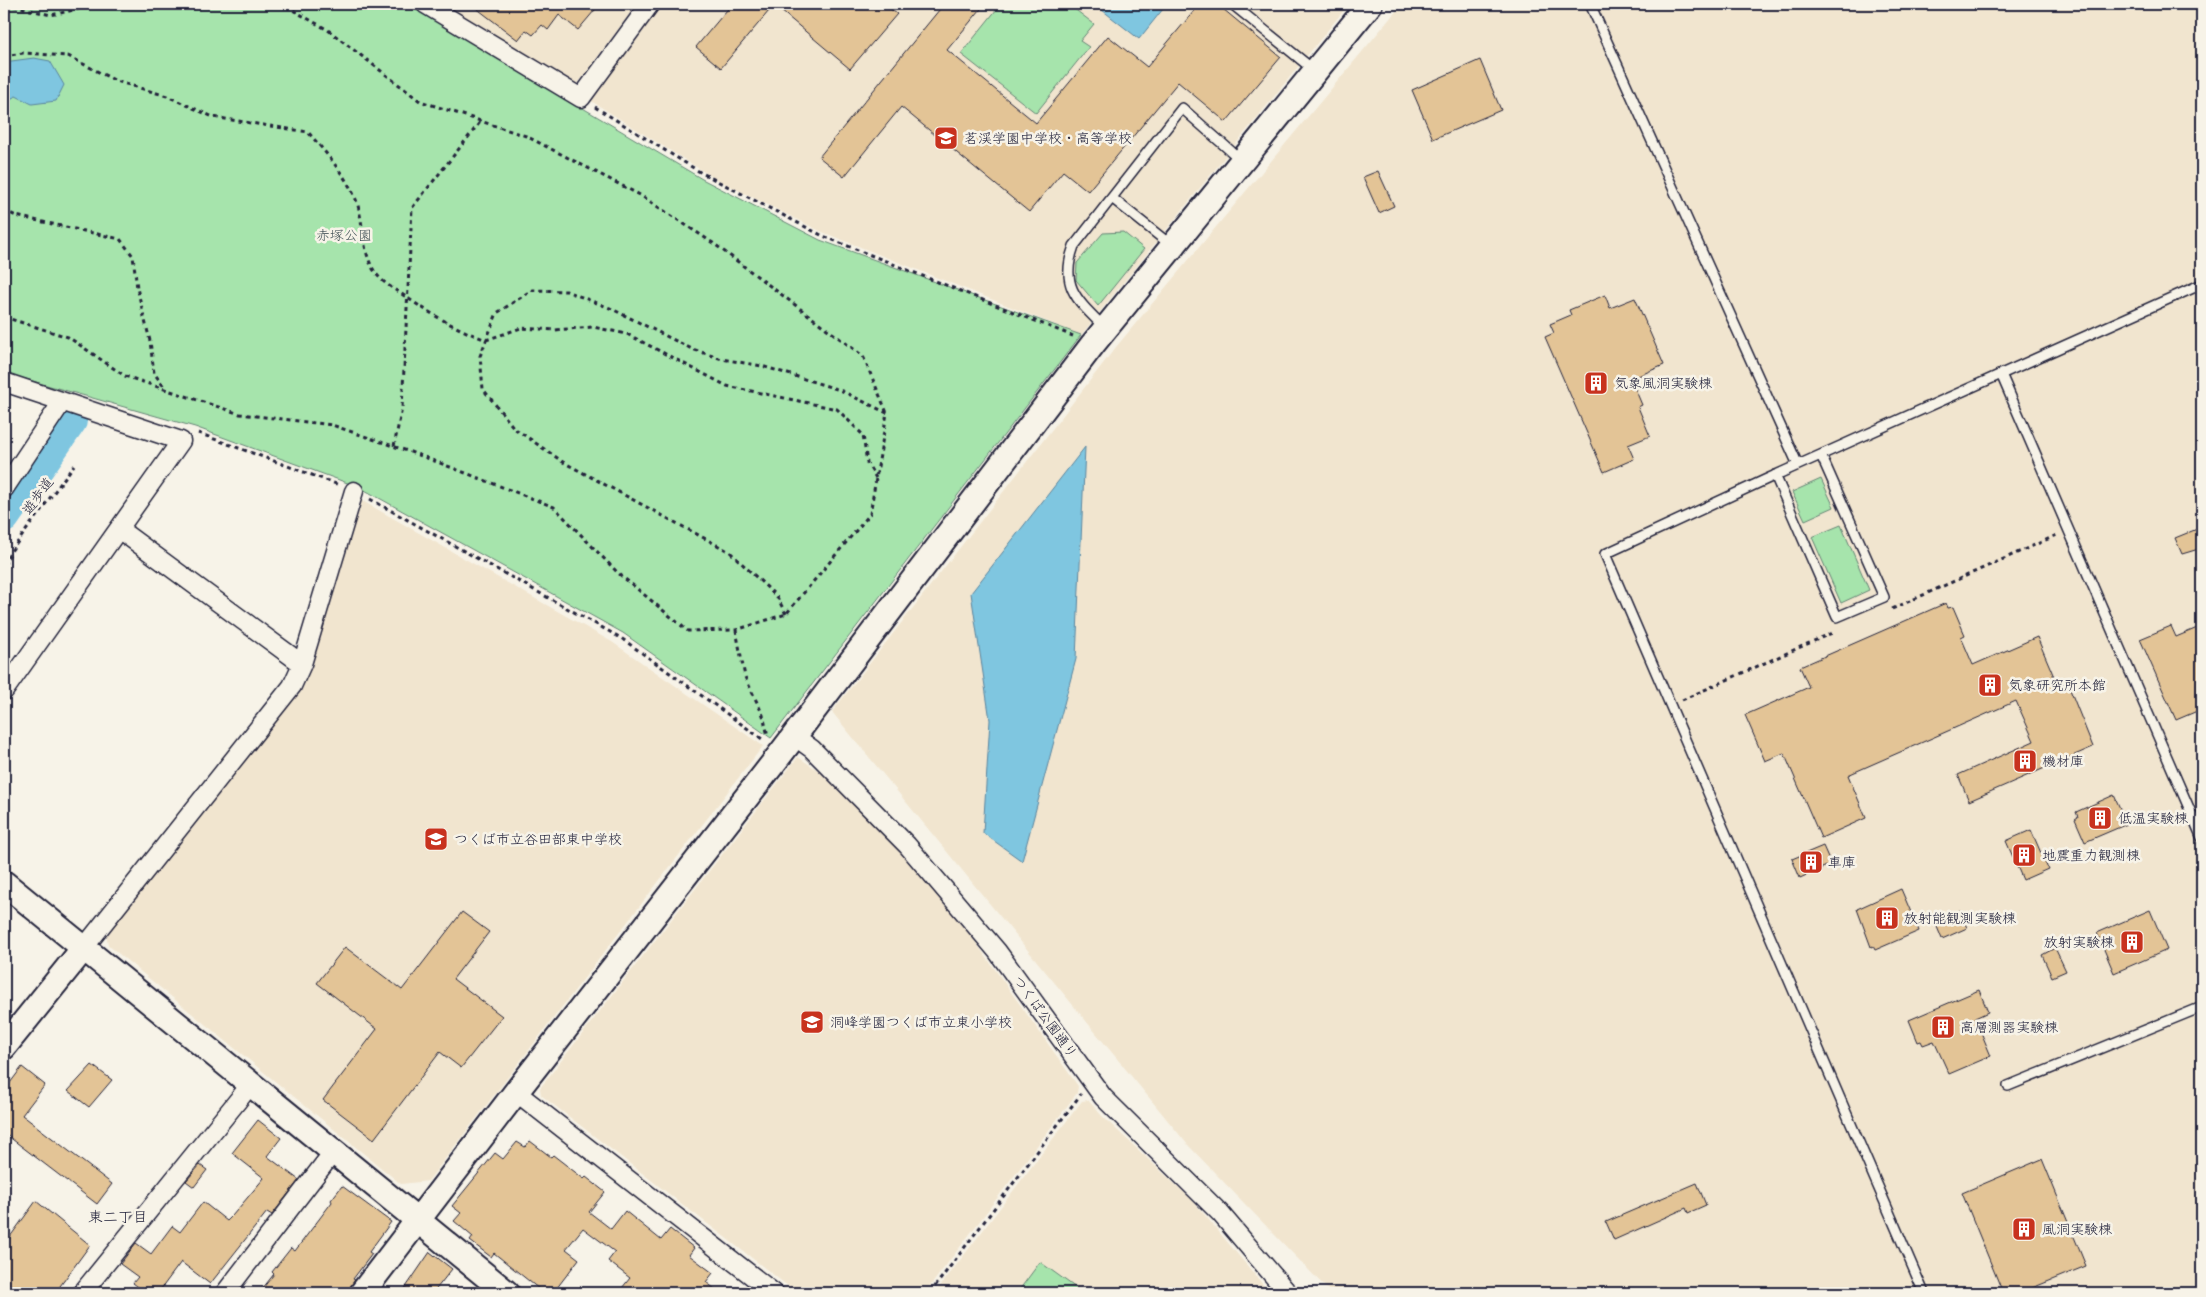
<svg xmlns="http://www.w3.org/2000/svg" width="2206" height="1297" viewBox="0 0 2206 1297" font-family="Sriracha,'Klee One',sans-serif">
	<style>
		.built { fill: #f1e5cf }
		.green { fill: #a6e4ac; stroke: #648374 }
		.water { fill: #7fc6e0; stroke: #5a849e }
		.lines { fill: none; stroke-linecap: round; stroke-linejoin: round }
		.river { stroke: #7fc6e0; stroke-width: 32 }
		.building { fill: #e3c496; stroke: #22223b }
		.lane-casing { stroke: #22223b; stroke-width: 12 }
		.street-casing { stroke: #22223b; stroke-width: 21 }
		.secondary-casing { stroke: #22223b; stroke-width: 28 }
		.path { stroke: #22223b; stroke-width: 3; stroke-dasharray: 4 4; stroke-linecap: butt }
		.lane { stroke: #f7f3e8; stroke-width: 9 }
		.street { stroke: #f7f3e8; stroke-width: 18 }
		.secondary { stroke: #f7f3e8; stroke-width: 24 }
		.labels { text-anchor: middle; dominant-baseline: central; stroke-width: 5; stroke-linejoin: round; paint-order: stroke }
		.poi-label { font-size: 14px; fill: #22223b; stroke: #f7f3e8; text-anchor: start }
		.park-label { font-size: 14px; fill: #435257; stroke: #f7f3e8 }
		.street-label { font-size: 14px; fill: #22223b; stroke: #f7f3e8 }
		.neighbourhood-label { font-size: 15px; fill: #22223b; stroke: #f7f3e8 }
	</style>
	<rect width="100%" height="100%" fill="#f7f3e8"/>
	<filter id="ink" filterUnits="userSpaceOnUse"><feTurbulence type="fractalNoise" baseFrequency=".02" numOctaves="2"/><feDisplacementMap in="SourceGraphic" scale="10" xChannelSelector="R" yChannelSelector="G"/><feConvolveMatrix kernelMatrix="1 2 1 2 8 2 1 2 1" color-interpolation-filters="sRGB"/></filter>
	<g filter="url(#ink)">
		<path class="built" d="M443 4H637L576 86Z
			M659 4H1349L1081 335 820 231 714 178 588 99Z
			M1402 4H2202V1293H1331L1188 1145 832 712 1116 347Z
			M359 499 612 642 763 746 428 1181 401 1184 108 945 106 933 299 692 313 656Z
			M798 757 846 789 947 902 1078 1086 1077 1093 925 1293H797L541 1095 540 1088Z
			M1088 1100 1102 1116 1193 1201 1270 1293H935L1082 1101Z"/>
		<path class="green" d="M4 4H408L702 179 820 240 1081 335 771 738 623 633 361 488 195 427 4 373Z
			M1001 4H1068L1094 24 1080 41 1089 47 1036 113 961 54Z
			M1123 232 1144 249 1098 306 1076 280 1077 263 1103 233Z
			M1821 479 1834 507 1805 520 1792 492Z
			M1841 525 1869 590 1841 603 1812 537Z
			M1040 1262 1083 1293H1017Z"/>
		<path class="water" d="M1108 4H1167L1139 39 1102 10Z
			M34 58 50 61 64 85 56 101 32 104 16 96 4 102V62Z
			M1085 447 1076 659 1022 861 983 833 990 720 971 593Z"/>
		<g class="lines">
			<path class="river" d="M4 517 71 421"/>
		</g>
		<path class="building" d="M471 4H600L578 30 559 15 548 30 542 25 533 35 526 30 518 40Z
			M732 4H884L897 14 850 69 774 5 721 68 696 47Z
			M944 4H985L947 50 1036 123 1108 36 1147 67 1200 4H1217L1281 57 1226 122 1178 82 1088 191 1063 171 1029 212 901 107 844 177 819 157Z
			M1480 60 1501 110 1433 139 1412 90Z
			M1378 171 1394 206 1379 213 1363 177Z
			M1605 295 1610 308 1635 298 1664 365 1631 379 1642 405 1638 407 1650 436 1628 445 1634 459 1604 472 1545 337 1554 333 1550 324 1571 315 1569 310Z
			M2202 527V548L2182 554 2175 538Z
			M1946 603 1948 608 1953 607 1965 635 1961 637 1973 665 2037 637 2058 686 2067 682 2093 747 1969 801 1958 775 2034 741 2016 701 1848 775 1866 818 1821 838 1784 753 1765 761 1745 715 1809 687 1800 667Z
			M2171 626 2176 637 2202 626V709L2176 720 2140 639Z
			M2114 795 2127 824 2085 842 2075 819 2078 817 2076 812Z
			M2031 830 2048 869 2023 880 2006 841Z
			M1823 846 1831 864 1800 878 1792 859Z
			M1901 889 1919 931 1875 950 1873 946 1871 947 1857 909Z
			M2150 910 2167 950 2114 973 2097 933Z
			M1960 911 1967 928 1942 939 1935 922Z
			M462 912 489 932 453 979 502 1016 461 1068 440 1052 374 1139 323 1100 377 1029 317 983 345 947 402 990Z
			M2055 948 2066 971 2052 977 2042 955Z
			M1979 990 1988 1012 1975 1018 1991 1056 1949 1074 1934 1041 1923 1045 1921 1041 1918 1042 1909 1020Z
			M92 1065 112 1080 89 1107 68 1091Z
			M22 1067 45 1085 22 1115 112 1184 97 1204 4 1133V1091Z
			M258 1120 281 1138 267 1156 299 1180 272 1215 267 1212 210 1284 181 1262 158 1293H146L133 1283 138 1277 120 1264 136 1243 151 1254 172 1226 180 1232 203 1202 227 1221 232 1216 264 1178 232 1153Z
			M530 1141 551 1157 553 1155 584 1179 586 1177 605 1192 589 1212 611 1229 625 1211 661 1240 670 1229 694 1248 689 1255 713 1273 706 1282 720 1293H618L630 1278 608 1261 615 1252 583 1228 566 1249 579 1259 553 1293H544L494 1253 491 1257 470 1241 473 1237 454 1221 461 1213 452 1206 495 1153 503 1159 517 1142 525 1147Z
			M2042 1159 2086 1266 2020 1293H2003L1962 1193Z
			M200 1165 207 1170 194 1187 186 1181Z
			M1697 1183 1706 1205 1688 1213 1686 1208 1614 1240 1606 1222Z
			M342 1186 391 1222 369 1252 372 1254 353 1279 355 1280 346 1293H259L274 1274 272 1272 291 1248 295 1251 332 1202 331 1200Z
			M36 1201 90 1245 55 1293H4V1245Z
			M430 1252 452 1269 433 1293H402Z"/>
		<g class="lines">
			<g class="lane-casing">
				<path id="lane" d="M1232 4 1315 71
					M1590 4 1798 465
					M1112 198 1172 246
					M1106 329C1078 301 1059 287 1074 246L1182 108 1241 160
					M2001 374 2202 838
					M1775 475 1837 617 1884 597 1821 455
					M2008 1086 2202 1007
					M1924 1293 1605 554 1767 479 2202 284"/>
			</g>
			<g class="street-casing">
				<path id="street" d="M425 4 581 98 650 4
					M4 382 181 441 4 691
					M4 489 62 402
					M120 530 302 664
					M801 741 812 749 907 845 997 951 1103 1097 1220 1213 1288 1293
					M83 949 292 686 302 664 354 491
					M516 1092 774 1293
					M82 1293 252 1083
					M225 1293 334 1151"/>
			</g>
			<g class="secondary-casing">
				<path id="secondary" d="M4 883 507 1293
					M4 1047 83 949
					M362 1293 516 1092 782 752 1093 344 1370 4"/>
			</g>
			<path class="path" d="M6 4 51 15 101 4
				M4 56 23 53 68 56 116 81 167 96 213 117 308 132C325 152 344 173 355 197 364 218 361 246 372 267 380 283 395 289 409 299 436 317 455 328 486 340L521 328 555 330 593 327 627 334 727 386 837 409 863 435 867 463 876 478
				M595 107 700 172 823 236 1073 336
				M4 210 16 216 120 239 133 256 137 288 150 341 154 373 165 388
				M4 317 68 337 125 376 240 414 332 425 419 455 554 507 618 573 688 631 736 630 786 614 870 514 887 413 863 356 713 243 640 195 526 136 420 101 328 30 282 4
				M198 433 339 485
				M394 446 402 408 412 208 481 121
				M370 499 621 638 765 741
				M4 565 11 551 74 465
				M1892 609 2057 535
				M786 614 777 597 730 552 563 462 514 428 483 389 480 356 497 313 532 290 566 291 610 308 692 349 722 359 762 366 840 390 887 413
				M736 630 745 677 763 715 768 736
				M1682 700 1834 632
				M930 1293 1081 1094"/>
			<use href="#lane" class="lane"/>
			<use href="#street" class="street"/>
			<use href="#secondary" class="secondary"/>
		</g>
	</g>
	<defs>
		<g id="school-square" transform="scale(1.25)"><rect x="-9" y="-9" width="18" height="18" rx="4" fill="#c8321e" stroke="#f7f3e8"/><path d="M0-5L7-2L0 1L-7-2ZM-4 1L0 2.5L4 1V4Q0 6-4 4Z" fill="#fff"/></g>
		<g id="building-square" transform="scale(1.25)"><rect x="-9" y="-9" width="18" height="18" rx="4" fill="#c8321e" stroke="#f7f3e8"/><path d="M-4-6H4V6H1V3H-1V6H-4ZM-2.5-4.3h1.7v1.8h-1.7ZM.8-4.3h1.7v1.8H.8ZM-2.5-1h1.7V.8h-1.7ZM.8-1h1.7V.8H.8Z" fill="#fff"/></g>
	</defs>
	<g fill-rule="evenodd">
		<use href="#school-square" x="946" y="138"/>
		<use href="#building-square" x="1596" y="383"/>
		<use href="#building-square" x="1990" y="685"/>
		<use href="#building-square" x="2025" y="761"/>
		<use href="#building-square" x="2100" y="818"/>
		<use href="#school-square" x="436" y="839"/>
		<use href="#building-square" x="2024" y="855"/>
		<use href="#building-square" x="1811" y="862"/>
		<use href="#building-square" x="1887" y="918"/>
		<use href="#building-square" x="2132" y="942"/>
		<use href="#school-square" x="812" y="1022"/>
		<use href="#building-square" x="1943" y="1027"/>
		<use href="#building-square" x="2024" y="1229"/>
	</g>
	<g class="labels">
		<g class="poi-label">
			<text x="964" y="138">茗渓学園中学校・高等学校</text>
			<text x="1614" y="383">気象風洞実験棟</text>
			<text x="2008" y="685">気象研究所本館</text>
			<text x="2042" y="761">機材庫</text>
			<text x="2118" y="818">低温実験棟</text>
			<text x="454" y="839">つくば市立谷田部東中学校</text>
			<text x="2042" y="855">地震重力観測棟</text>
			<text x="1828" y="862">車庫</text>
			<text x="1904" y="918">放射能観測実験棟</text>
			<text x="2114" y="942" text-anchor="end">放射実験棟</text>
			<text x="830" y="1022">洞峰学園つくば市立東小学校</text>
			<text x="1960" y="1027">高層測器実験棟</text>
			<text x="2042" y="1229">風洞実験棟</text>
		</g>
		<g class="park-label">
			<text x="344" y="235">赤塚公園</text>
		</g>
		<g class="street-label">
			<text transform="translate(38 496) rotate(-54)">遊歩道</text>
			<text transform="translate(1045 1017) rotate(54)">つくば公園通り</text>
		</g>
		<g class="neighbourhood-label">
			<text x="118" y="1217">東二丁目</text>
		</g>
	</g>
	<rect width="2206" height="1297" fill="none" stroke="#f7f3e8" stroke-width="20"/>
	<rect x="10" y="10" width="2186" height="1277" fill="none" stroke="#22223b" stroke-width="2" filter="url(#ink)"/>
</svg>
